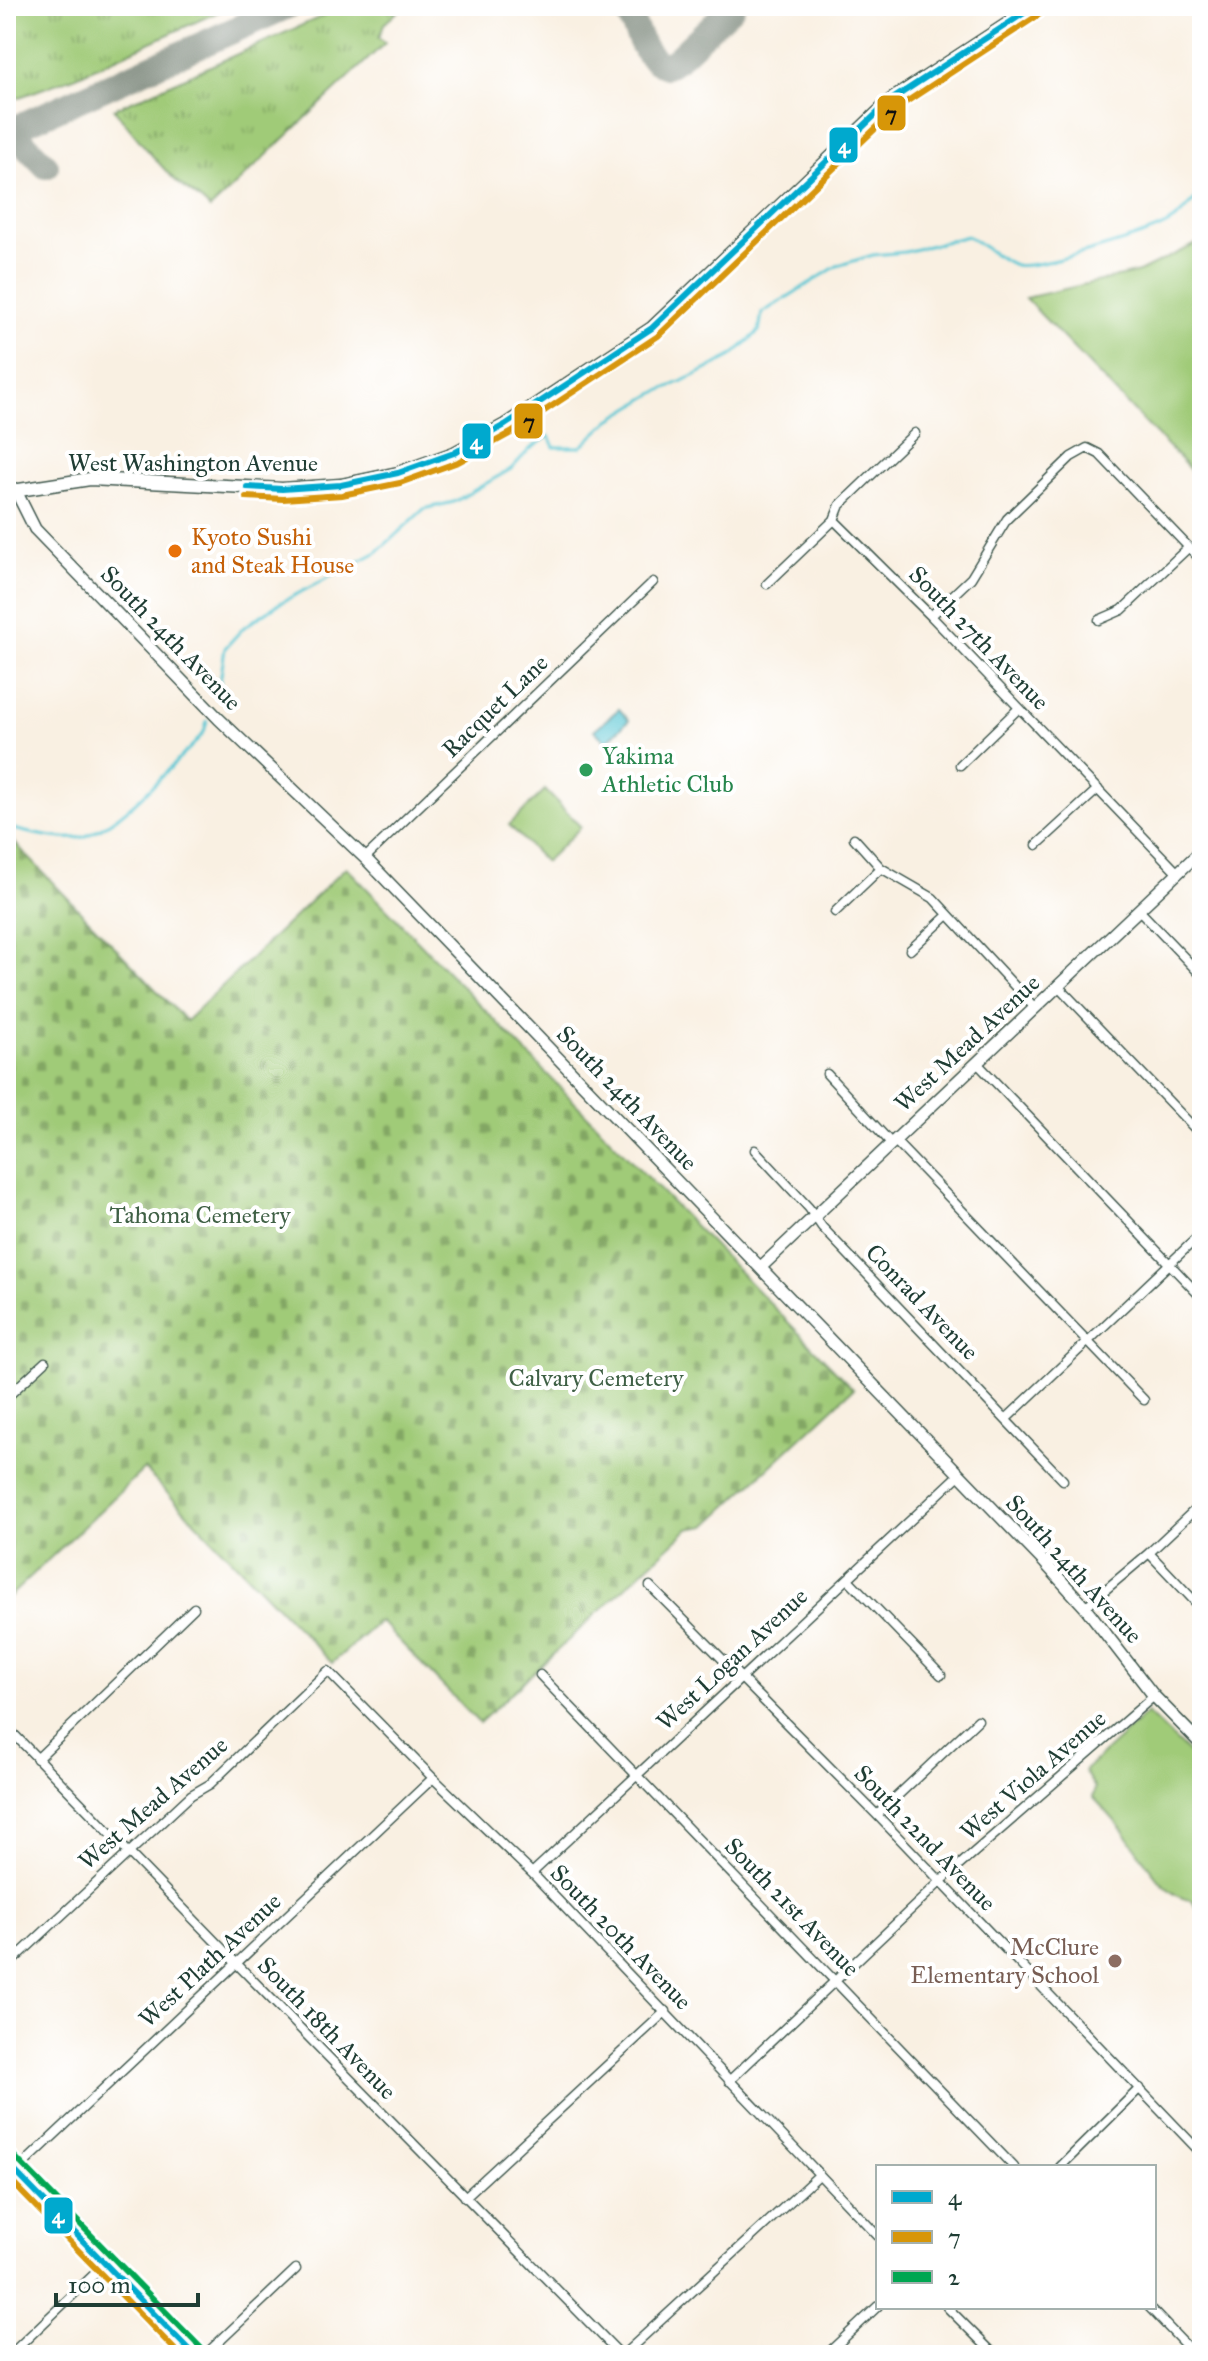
<svg xmlns="http://www.w3.org/2000/svg" width="1208" height="2361" viewBox="0 0 1208 2361" font-family="'IM FELL Great Primer',serif">
	<style>
		.grass { fill: url(#grass-tufts); stroke: #608456; stroke-width: 2 }
		.cemetery { fill: url(#cemetery-stones); stroke: #608456; stroke-width: 2 }
		.park { fill: #a0cb78; stroke: #608456; stroke-width: 2 }
		.water { fill: #5bc7d4; stroke: #3d8284; stroke-width: 2 }
		.lines { fill: none; stroke-linecap: round; stroke-linejoin: round }
		.stream { stroke: #5bc7d4; stroke-width: 3 }
		.taxiway { stroke: #8c968b; stroke-width: 26 }
		.street-casing { stroke: #40584e; stroke-width: 11 }
		.secondary-casing { stroke: #40584e; stroke-width: 14 }
		.primary-casing { stroke: #40584e; stroke-width: 15 }
		.street { stroke: #fff; stroke-width: 8 }
		.secondary { stroke: #fff; stroke-width: 11 }
		.primary { stroke: #fff; stroke-width: 12 }
		.bus-1-casing { stroke: #fff; stroke-width: 12 }
		.bus-2-casing { stroke: #fff; stroke-width: 12 }
		.bus-3-casing { stroke: #fff; stroke-width: 12 }
		.bus-1 { stroke: #00a9ce; stroke-width: 6 }
		.bus-2 { stroke: #d79608; stroke-width: 6 }
		.bus-3 { stroke: #00a651; stroke-width: 6 }
		.food-dot { fill: #e8710a; stroke: #fff; stroke-width: 3 }
		.leisure-dot { fill: #2e9e5b; stroke: #fff; stroke-width: 3 }
		.education-dot { fill: #8d6e63; stroke: #fff; stroke-width: 3 }
		.labels { text-anchor: middle; dominant-baseline: central; stroke-width: 8; stroke-linejoin: round; paint-order: stroke }
		.street-label { font-size: 24px; fill: #1f3d34; stroke: #fff }
		.food-label { font-size: 24px; fill: #c56008; stroke: #fff; text-anchor: start }
		.leisure-label { font-size: 24px; fill: #27864d; stroke: #fff; text-anchor: start }
		.park-label { font-size: 24px; fill: #3f6045; stroke: #fff }
		.education-label { font-size: 24px; fill: #785e54; stroke: #fff; text-anchor: end }
		.line-badge { stroke: #fff; stroke-width: 3 }
		.badge-label { font-size: 22px; text-anchor: middle; font-weight: bold; fill: #fff }
		.pale-badge-label { font-size: 22px; text-anchor: middle; font-weight: bold; fill: #111 }
	</style>
	<defs>
		<pattern id="grass-tufts" width="24" height="20" patternUnits="userSpaceOnUse" patternTransform="scale(2)"><rect width="24" height="20" fill="#a0cb78"/><path d="M3 7l-1-3M5 7V3M7 7l1-3M15 17l-1-3M17 17v-4M19 17l1-3" fill="none" stroke="#82a663"/></pattern>
		<pattern id="cemetery-stones" width="16" height="16" patternUnits="userSpaceOnUse" patternTransform="scale(2)"><rect width="16" height="16" fill="#a0cb78"/><path d="M2 7V4a2 2 0 0 1 4 0v3zM10 15v-3a2 2 0 0 1 4 0v3z" fill="#82a663"/></pattern>
	</defs>
	<rect width="100%" height="100%" fill="#fff"/>
	<filter id="ink" filterUnits="userSpaceOnUse"><feTurbulence type="fractalNoise" baseFrequency=".0125" numOctaves="2"/><feDisplacementMap in="SourceGraphic" scale="16" xChannelSelector="R" yChannelSelector="G"/><feConvolveMatrix kernelMatrix="1 2 1 2 8 2 1 2 1" color-interpolation-filters="sRGB"/></filter>
	<filter id="wash" filterUnits="userSpaceOnUse"><feTurbulence type="fractalNoise" baseFrequency=".006" numOctaves="4" result="noise"/><feDisplacementMap in="SourceGraphic" scale="32" xChannelSelector="R" yChannelSelector="G"/><feGaussianBlur stdDeviation="1.8" result="paint"/><feColorMatrix in="noise" values="0 0 0 0 0 0 0 0 0 0 0 0 0 0 0 0 0 1.4 0 .05"/><feComposite in="paint" operator="in"/></filter>
	<g filter="url(#wash)">
		<rect width="100%" height="100%" fill="#f9f0e2"/>
		<path class="grass" d="M6 6H231L74 77 6 102Z
			M345 6H404L384 24 379 37 385 43 210 209C201 198 187 191 176 181 153 159 134 134 114 109Z"/>
		<path class="cemetery" d="M6 834 186 1021 346 867 853 1389 706 1526 688 1529 479 1723 380 1621 332 1663 144 1469 6 1600Z"/>
		<path class="park" d="M1202 241V482L1025 298 1139 272Z
			M545 790 581 827 545 862 509 825Z
			M1147 1713 1202 1766V1913L1193 1903V1900C1165 1900 1142 1855 1127 1836 1117 1822 1105 1810 1093 1797L1095 1788 1084 1771Z"/>
		<path class="water" d="M619 709 629 720 606 742 594 730Z"/>
		<g class="lines">
			<path class="stream" d="M218 695 225 648 244 627 280 603 377 552 424 509 454 502 511 469 530 449 549 436 554 447H581L610 420 653 394 694 376 732 356 759 331 762 313 837 266 873 255 905 252 967 236C978 242 1005 263 1015 265 1036 270 1145 236 1166 225 1181 217 1192 204 1202 191
				M6 827C24 832 69 843 86 836 129 817 163 774 195 743L204 732 207 721"/>
			<path class="taxiway" d="M625 6C636 26 642 59 666 66L677 59 732 7
				M11 130 46 166
				M6 132 288 6"/>
		</g>
	</g>
	<g filter="url(#ink)">
		<g class="lines">
			<g class="street-casing">
				<path id="street" d="M915 433 840 505 834 520 931 616 1178 873
					M767 584 834 520
					M931 616 971 578 1007 519 1071 457 1087 448 1099 454 1202 561
					M1099 620 1122 610 1188 548
					M960 765 1019 708
					M854 838 881 868 933 898 1035 1008
					M1037 845 1098 789
					M365 858 653 582
					M1139 910 1202 976
					M835 912 881 868
					M910 950 948 915
					M1059 987 1202 1136
					M978 1064 1202 1298
					M827 1074 892 1144
					M895 1141 1144 1400
					M755 1150 809 1208 822 1227 1063 1480
					M6 1398 45 1362
					M1006 1419 1202 1233
					M1149 1553 1202 1609
					M848 1579 941 1675
					M650 1586 877 1815 1202 2154
					M1085 1607 1149 1553 1202 1503
					M540 1675 1014 2167
					M6 1726 236 1963 621 2355
					M37 1759 194 1608
					M877 1815 978 1720
					M532 1873 959 1475
					M6 1967 191 1795 210 1784 328 1671 433 1778 532 1873 878 2236
					M729 2081 940 1882 1154 1696
					M1060 2167 1140 2088
					M15 2172 433 1778
					M465 2197 666 2011
					M947 2307 995 2355
					M1149 2307 1195 2355
					M10 2355 105 2264
					M205 2355 296 2269
					M623 2355 819 2175
					M826 2355 878 2306"/>
			</g>
			<g class="secondary-casing">
				<path id="secondary" d="M15 489 35 529 219 719 365 858 1045 1563 1085 1607 1154 1696 1202 1745
					M761 1267 1202 850"/>
			</g>
			<g class="primary-casing">
				<path id="primary" d="M6 492 90 479 282 489 341 485 398 473 454 453 505 425 652 328 891 100 1035 6
					M6 2162 194 2355"/>
			</g>
			<use href="#street" class="street"/>
			<use href="#secondary" class="secondary"/>
			<use href="#primary" class="primary"/>
			<g class="bus-1-casing">
				<path id="bus-1" d="M247 487 282 489 341 485 398 473 454 453 505 425 652 328 891 100 1035 6
					M6 2162 194 2355"/>
			</g>
			<g class="bus-2-casing">
				<path id="bus-2" d="M246 497 283 499 342 495 400 483 458 462 511 433 658 336 897 108 1040 14
					M6 2176 180 2355"/>
			</g>
			<g class="bus-3-casing">
				<path id="bus-3" d="M13 2155 201 2348"/>
			</g>
			<use href="#bus-1" class="bus-1"/>
			<use href="#bus-2" class="bus-2"/>
			<use href="#bus-3" class="bus-3"/>
		</g>
	</g>
	<circle class="food-dot" cx="175" cy="551" r="8"/>
	<circle class="leisure-dot" cx="586" cy="770" r="8"/>
	<circle class="education-dot" cx="1115" cy="1961" r="8"/>
	<g class="labels">
		<g class="street-label">
			<text x="193" y="463">West Washington Avenue</text>
			<text transform="translate(171 638) rotate(46)">South 24th Avenue</text>
			<text transform="translate(979 638) rotate(46)">South 27th Avenue</text>
			<text transform="translate(495 706) rotate(-44)">Racquet Lane</text>
			<text transform="translate(967 1043) rotate(-43)">West Mead Avenue</text>
			<text transform="translate(627 1098) rotate(46)">South 24th Avenue</text>
			<text transform="translate(922 1302) rotate(46)">Conrad Avenue</text>
			<text transform="translate(1074 1569) rotate(48)">South 24th Avenue</text>
			<text transform="translate(732 1659) rotate(-43)">West Logan Avenue</text>
			<text transform="translate(1033 1775) rotate(-41)">West Viola Avenue</text>
			<text transform="translate(153 1803) rotate(-41)">West Mead Avenue</text>
			<text transform="translate(925 1838) rotate(46)">South 22nd Avenue</text>
			<text transform="translate(792 1907) rotate(46)">South 21st Avenue</text>
			<text transform="translate(621 1937) rotate(46)">South 20th Avenue</text>
			<text transform="translate(210 1960) rotate(-43)">West Plath Avenue</text>
			<text transform="translate(327 2028) rotate(46)">South 18th Avenue</text>
		</g>
		<g class="food-label">
			<text x="191" y="537">Kyoto Sushi<tspan x="191" dy="28">and Steak House</tspan></text>
		</g>
		<g class="leisure-label">
			<text x="602" y="756">Yakima<tspan x="602" dy="28">Athletic Club</tspan></text>
		</g>
		<g class="park-label">
			<text x="200" y="1215">Tahoma Cemetery</text>
			<text x="596" y="1378">Calvary Cemetery</text>
		</g>
		<g class="education-label">
			<text x="1099" y="1947">McClure<tspan x="1099" dy="28">Elementary School</tspan></text>
		</g>
	</g>
	<g class="line-badge">
		<rect x="876" y="94" width="31" height="38" rx="8" fill="#d79608"/>
		<rect x="828" y="126" width="31" height="38" rx="8" fill="#00a9ce"/>
		<rect x="513" y="402" width="31" height="38" rx="8" fill="#d79608"/>
		<rect x="461" y="422" width="31" height="38" rx="8" fill="#00a9ce"/>
		<rect x="43" y="2196" width="31" height="39" rx="8" fill="#00a9ce"/>
	</g>
	<g class="badge-label">
		<text x="844" y="153">4</text>
		<text x="476" y="449">4</text>
		<text x="58" y="2223">4</text>
	</g>
	<g class="pale-badge-label">
		<text x="891" y="121">7</text>
		<text x="529" y="429">7</text>
	</g>
	<rect width="1208" height="2361" fill="none" stroke="#fff" stroke-width="32"/>
	<rect x="876" y="2165" width="280" height="144" fill="#ffffff" stroke="#a5b1ae" stroke-width="2"/>
	<rect x="892" y="2191" width="40" height="12" fill="#00a9ce" stroke="#a5b1ae" stroke-width="2"/>
	<text x="948" y="2205" font-size="24" fill="#1f3d34">4</text>
	<rect x="892" y="2231" width="40" height="12" fill="#d79608" stroke="#a5b1ae" stroke-width="2"/>
	<text x="948" y="2245" font-size="24" fill="#1f3d34">7</text>
	<rect x="892" y="2271" width="40" height="12" fill="#00a651" stroke="#a5b1ae" stroke-width="2"/>
	<text x="948" y="2285" font-size="24" fill="#1f3d34">2</text>
	<path d="M56 2293v12h142v-12" fill="none" stroke="#1f3d34" stroke-width="4"/>
	<text x="68" y="2293" font-size="24" fill="#1f3d34" stroke="#ffffff" stroke-width="6" paint-order="stroke">100 m</text>
</svg>
